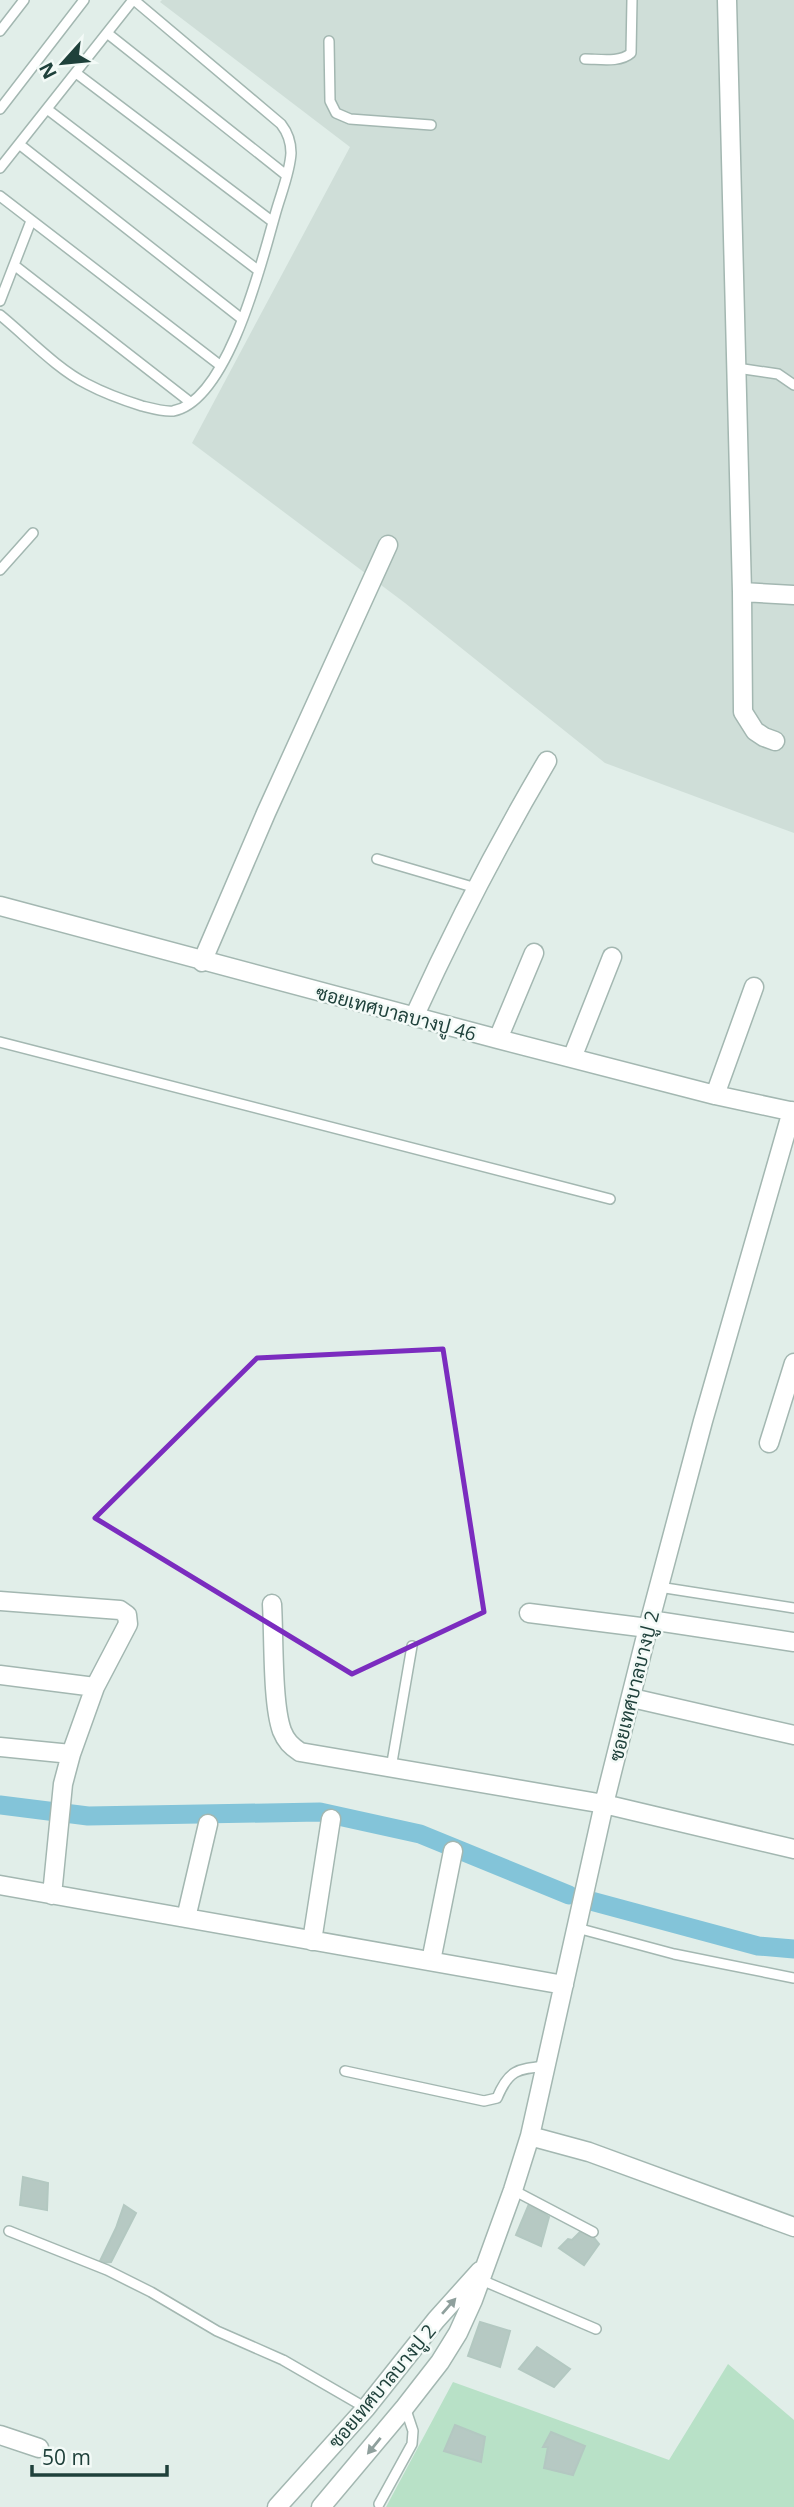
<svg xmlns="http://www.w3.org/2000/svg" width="794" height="2507" viewBox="0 0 794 2507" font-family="'Open Sans',Sarabun,sans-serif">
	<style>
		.built { fill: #cfded8 }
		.green { fill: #b8e1c7 }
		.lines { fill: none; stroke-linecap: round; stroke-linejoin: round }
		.canal { stroke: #83c4d9; stroke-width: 19 }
		.building { fill: #b6c9c3; stroke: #b3c8c1; stroke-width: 2 }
		.service-casing { stroke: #a3b7b1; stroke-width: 12 }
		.minor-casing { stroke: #a3b7b1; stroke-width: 21 }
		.service { stroke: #fff; stroke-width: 9 }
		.minor { stroke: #fff; stroke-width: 18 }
		.oneway { fill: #8fa09d }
		.marked { fill: none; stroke: #7b2cbf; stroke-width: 5; stroke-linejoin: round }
		.labels { text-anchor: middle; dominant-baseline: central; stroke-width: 5; stroke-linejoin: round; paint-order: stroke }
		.street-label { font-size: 19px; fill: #1f413b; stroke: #f3faf7 }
	</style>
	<rect width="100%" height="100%" fill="#e1eee9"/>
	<path class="built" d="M162 0H794V833L605 763 405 603 192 443 350 147 160 2Z"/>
	<path class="green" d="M728 2364 794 2420V2507H386L453 2382 669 2460Z"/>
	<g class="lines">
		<path class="canal" d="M0 1805 88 1816 320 1812 420 1834 569 1895
			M591 1901 758 1946 794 1949"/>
	</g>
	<path class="building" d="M23 2177 48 2183 47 2210 20 2205Z
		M529 2204 549 2217 541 2246 516 2235Z
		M124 2205 136 2213 111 2262 99 2263 116 2228Z
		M585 2227 599 2244 584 2265 559 2248 568 2239 572 2240Z
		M480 2322 510 2331 500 2367 468 2356Z
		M537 2347 570 2369 554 2387 519 2369Z
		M455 2425 485 2437 481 2462 444 2451Z
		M551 2432 585 2446 573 2475 544 2468 548 2447H543Z"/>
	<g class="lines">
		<g class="service-casing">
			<path id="service" d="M0 31 24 0
				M107 33 286 175
				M329 41 330 101 336 113 350 119 431 125
				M585 59C599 59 620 63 631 53L632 0
				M76 73 273 222
				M0 109 84 0
				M47 109 259 271
				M19 144 242 319
				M0 168 133 0
				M0 196 221 366
				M14 265 190 402
				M0 301 31 221
				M0 315C27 337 57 369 87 384 104 393 123 400 142 406 150 408 164 412 173 411 228 401 262 261 275 215 280 196 290 173 291 153 291 141 288 133 281 124L134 0
				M737 368 778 374 794 385
				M0 570 33 533
				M377 859 476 888
				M0 1042 610 1199
				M659 1587 794 1608
				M391 1768 412 1646
				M577 1928 674 1954 794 1978
				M345 2071 484 2101 497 2098C509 2069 518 2069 547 2066
				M513 2190 593 2232
				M9 2231 107 2270 151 2292 217 2331 283 2360 366 2408
				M479 2279 596 2329
				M379 2504 412 2444 413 2431 405 2407"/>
		</g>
		<g class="minor-casing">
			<path id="minor" d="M727 0 742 592 794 595
				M742 592 743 712 755 731 764 737 775 741
				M0 906 498 1039 715 1095 794 1112
				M202 962 266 813 388 545
				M414 1017C454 929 498 844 547 761
				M498 1039 534 953
				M572 1058 612 957
				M715 1095 754 987
				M769 1443 794 1363
				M0 1601 120 1610 127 1615 128 1624 95 1687 71 1754 63 1784 52 1895
				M272 1604C274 1636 272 1704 282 1731 286 1741 291 1746 300 1752L604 1804 794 1849
				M529 1613 648 1628
				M650 1620 794 1642
				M0 1675 95 1687
				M632 1698 794 1735
				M0 1747 71 1754
				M0 1885 564 1985
				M186 1918 208 1824
				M312 1941 331 1819
				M431 1961 453 1851
				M530 2136 589 2152 794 2227
				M0 2435 39 2448
				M277 2507 366 2408 436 2320 480 2271
				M321 2507 405 2407 440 2362 458 2333 473 2300 513 2190 530 2136 604 1804 650 1620 703 1421 792 1111"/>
		</g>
		<use href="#service" class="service"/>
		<use href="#minor" class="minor"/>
	</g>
	<defs><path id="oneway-solid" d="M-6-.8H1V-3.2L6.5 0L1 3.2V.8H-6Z" transform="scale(1.75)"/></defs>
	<g class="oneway">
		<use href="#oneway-solid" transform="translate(449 2306) rotate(-49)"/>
		<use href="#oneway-solid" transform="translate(374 2446) rotate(129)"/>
	</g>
	<path class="marked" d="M443 1349 484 1612 352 1674 95 1518 257 1358Z"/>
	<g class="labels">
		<g class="street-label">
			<text transform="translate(396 1013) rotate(15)">ซอยเทศบาลบางปู 46</text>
			<text transform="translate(634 1686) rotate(-76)">ซอยเทศบาลบางปู 2</text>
			<text transform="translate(382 2386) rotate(-50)">ซอยเทศบาลบางปู 2</text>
		</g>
	</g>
	<g transform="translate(63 63) rotate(243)" stroke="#f3faf7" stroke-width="5" paint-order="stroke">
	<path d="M0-5L12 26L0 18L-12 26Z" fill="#1f413b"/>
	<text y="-10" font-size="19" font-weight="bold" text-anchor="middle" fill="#1f413b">N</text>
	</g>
	<path d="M32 2465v10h135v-10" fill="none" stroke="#1f413b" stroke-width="3.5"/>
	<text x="42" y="2465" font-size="21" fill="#1f413b" stroke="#f3faf7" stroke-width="5" paint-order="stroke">50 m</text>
</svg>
